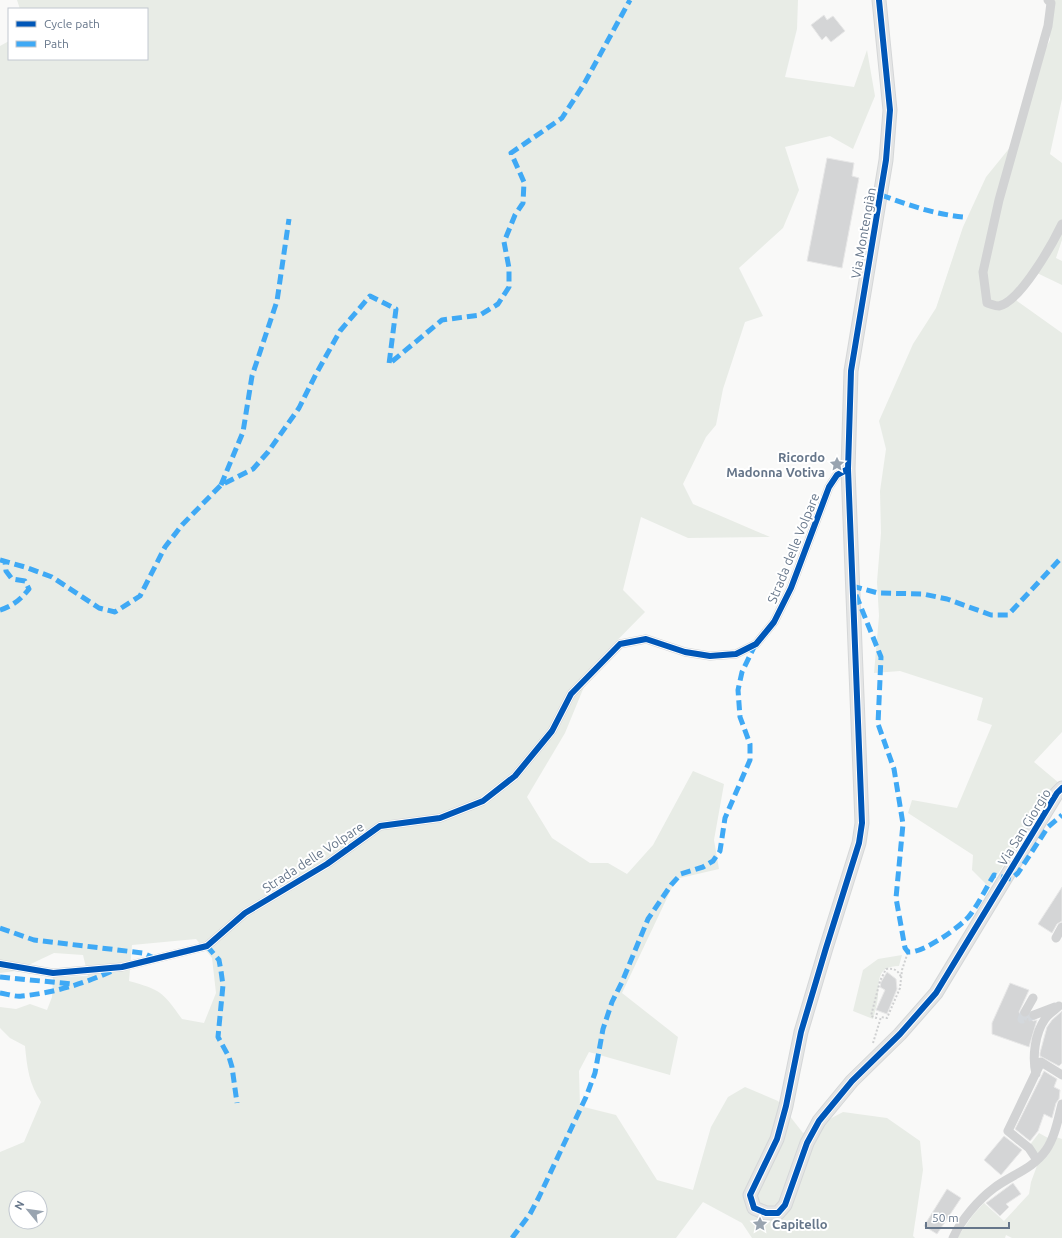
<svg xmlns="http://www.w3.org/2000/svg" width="1062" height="1238" viewBox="0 0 1062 1238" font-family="Ubuntu,sans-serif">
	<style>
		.green { fill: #e8ece6; fill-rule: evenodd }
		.building { fill: #d4d5d6; stroke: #e8e8e8 }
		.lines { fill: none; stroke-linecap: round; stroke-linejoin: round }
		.street-tunnel { stroke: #d4d8dc; stroke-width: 9; stroke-dasharray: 9 4.5; stroke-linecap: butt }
		.secondary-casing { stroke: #d5d7d8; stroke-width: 15 }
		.path { stroke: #cfd0d1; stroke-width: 2; stroke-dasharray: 2 2; stroke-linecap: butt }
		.street { stroke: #d2d3d4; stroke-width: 9 }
		.secondary { stroke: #e4e5e5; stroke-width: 13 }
		.quiet { stroke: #3fa9f5; stroke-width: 5; stroke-dasharray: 10 5; stroke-linecap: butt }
		.cycleway-casing { stroke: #fff; stroke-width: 8 }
		.cycleway { stroke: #0057b8; stroke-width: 6 }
		.labels { text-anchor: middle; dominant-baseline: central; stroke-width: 4; stroke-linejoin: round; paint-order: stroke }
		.street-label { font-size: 13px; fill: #66768a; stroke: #fff }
		.poi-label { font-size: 13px; font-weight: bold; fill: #66768a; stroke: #fff; text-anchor: end }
	</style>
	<rect width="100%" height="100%" fill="#f9f9f8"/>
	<path class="green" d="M17 0H798L797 29 785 77 854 87 867 50 875 96 853 149 830 136 785 147 799 190 783 228 739 268 763 316 745 322 723 389 716 425 706 437 683 484 693 504 770 537 688 538 641 517 623 590 645 612 593 665 565 733 527 797 552 838 590 863H608L627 874 653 845 693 771 724 784 714 840 719 869 676 879 622 993 678 1037 670 1075 589 1052 579 1071 580 1106 616 1115 657 1180 693 1190 711 1127 728 1097 745 1087 778 1101 803 1133 843 1112 887 1118 920 1141 923 1170 913 1236 915 1238H752L742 1223 703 1202 676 1238H0V1152L24 1142 41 1102C29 1084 27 1067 25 1046L10 1038 0 1028V1007L16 1009 30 1004 47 1010 52 997 53 977 88 976 83 955 54 953 16 971 0 973V46L9 41V59H147V9H20ZM196 939 212 958 216 993 204 1023 182 1019C163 992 161 990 129 981L132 945ZM16 1198H40V1222H16Z
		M1049 0H1062V99L1050 154 1062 163V240L1056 258 1062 261V285L1037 273 1013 298 1062 333V732L1034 762 1059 783 989 887 972 870 973 855 908 813 912 800 957 808 992 725 977 720 983 698 900 671 874 673 879 616 877 582 881 533 880 491 886 449 879 421 913 344 936 308 963 227 986 177 1016 140 1032 74 1050 40Z
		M902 955 899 966C877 966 879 980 878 997 877 1005 875 1012 873 1019L853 1011 863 970 878 959Z
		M1039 1133 1048 1138 1039 1154 1029 1146Z
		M1056 1137 1062 1139V1238H1012L1006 1235 1005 1238H957L973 1215 984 1203 1004 1221 1029 1194 1031 1182 1038 1163Z"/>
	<path class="building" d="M824 15 827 20 833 16 845 31 831 42 826 36 822 40 811 25Z
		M827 158 854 163 852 176 859 178 842 268 807 261Z
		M1062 887V921L1057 924 1052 933 1038 924Z
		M887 972 896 979 897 989 887 1014 876 1010 885 990 880 987 881 982Z
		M1010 983 1029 990 1019 1012 1022 1017H1028L1033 1021 1037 1020 1029 1047 992 1034V1023Z
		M1062 1011V1063L1059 1066 1040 1056V1053L1047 1027 1052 1020Z
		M1044 1071 1057 1079 1054 1087 1060 1090 1059 1099 1056 1103 1052 1118 1044 1114 1038 1131 1030 1141 1015 1129Z
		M1004 1136 1022 1150 1001 1175 984 1160Z
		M1013 1183 1021 1194 1006 1204 1009 1207 1000 1216 986 1203Z
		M947 1189 961 1198 937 1234 924 1226Z"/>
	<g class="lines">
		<path class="street-tunnel" d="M1025 1012 1022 1019 1034 1015"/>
		<g class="secondary-casing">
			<path id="secondary" d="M879 0 890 110 886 160 851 371 848 469 862 823 859 843 826 948 801 1032 786 1106 777 1139 750 1195 754 1208 766 1213H778L785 1205 807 1143 819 1121 852 1081 900 1034 936 993 1057 793 1062 788"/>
		</g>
		<path class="path" d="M877 1013 876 1018 871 1016 880 981 886 969C894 968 898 970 901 977
			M873 1043 881 1017 887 1018 900 988 902 970 908 952"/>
		<path class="street" d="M1048 0 1051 3 1048 26 999 200 983 272 987 303C991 304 995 306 999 306 1020 302 1053 243 1062 224
			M1056 938 1062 927
			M0 964 53 973 122 967 207 946 245 913 327 864 380 826 440 818 483 801 515 776 552 731 571 694 620 644 646 639 685 652 710 656 736 654 756 644 774 622 791 588 829 487 837 475 848 469
			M1025 1012 1033 998
			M1034 1015 1055 1007
			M1036 1074C1032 1057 1035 1033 1045 1019 1048 1014 1055 1010 1059 1006
			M1037 1160 1029 1148 1008 1131 1041 1062 1062 1075
			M953 1238C961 1220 978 1200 994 1188 1011 1175 1033 1169 1046 1150 1055 1137 1058 1119 1062 1104"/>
		<use href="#secondary" class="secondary"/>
		<path class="quiet" d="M881 195C908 205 934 214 963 217
			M221 485 243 432 252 376 277 301 289 219
			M0 560 25 567 52 577 99 608 115 612 140 596 165 547 182 525 221 485 253 469 268 452 299 408 316 374 340 331 370 296 396 309 389 364 442 320 480 315 498 304 509 287V268L504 242 515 215 523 203 524 182 511 153 562 118 584 84 630 0
			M852 586 878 593 923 594 947 599 991 615H1008L1062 557
			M856 595 881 657 878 724 894 769 903 824 896 898 905 948 908 952C922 954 962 926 970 915 979 903 986 888 994 875L1011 879 1018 873 1048 827 1062 815
			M0 610C13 606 21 599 29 589L25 581 12 579 6 571 5 562
			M0 928 34 940 143 953 154 958
			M207 946 219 960 221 971 223 985 218 1037 229 1057 232 1067 237 1103
			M0 977 72 984
			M0 993C7 994 15 997 22 996 53 993 83 984 112 971
			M512 1238 530 1214 539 1197 586 1097 595 1073 603 1029 612 1002 622 982 648 919 671 885 681 874 703 867 713 861 720 851 725 818 750 760V744L740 717 738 690 742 672 755 645"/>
		<g class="cycleway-casing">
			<path id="cycleway" d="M879 0 890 110 886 160 851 371 848 469 862 823 859 843 826 948 801 1032 786 1106 777 1139 750 1195 754 1208 766 1213H778L785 1205 807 1143 819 1121 852 1081 900 1034 936 993 1057 793 1062 788
				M0 964 53 973 122 967 207 946 245 913 327 864 380 826 440 818 483 801 515 776 552 731 571 694 620 644 646 639 685 652 710 656 736 654 756 644 774 622 791 588 829 487 837 475 848 469"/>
		</g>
		<use href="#cycleway" class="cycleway"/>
	</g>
	<defs>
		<g id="sight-bare" transform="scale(1.2)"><path d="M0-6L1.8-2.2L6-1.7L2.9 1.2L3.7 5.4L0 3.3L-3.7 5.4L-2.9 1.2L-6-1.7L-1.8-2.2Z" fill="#99a4b0" stroke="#fff" stroke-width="2.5" paint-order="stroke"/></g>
	</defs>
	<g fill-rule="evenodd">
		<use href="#sight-bare" x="837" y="464"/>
		<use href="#sight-bare" x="760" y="1224"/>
	</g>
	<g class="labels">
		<g class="street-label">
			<text transform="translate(863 233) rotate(-80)">Via Montengiàn</text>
			<text transform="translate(793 548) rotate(-68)">Strada delle Volpare</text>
			<text transform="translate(1024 827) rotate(-58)">Via San Giorgio</text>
			<text transform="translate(313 857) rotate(-33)">Strada delle Volpare</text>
		</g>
		<g class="poi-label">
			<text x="825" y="457">Ricordo<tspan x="825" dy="15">Madonna Votiva</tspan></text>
			<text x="772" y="1224" text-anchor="start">Capitello</text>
		</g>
	</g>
	<rect x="8" y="8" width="140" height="52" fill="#ffffff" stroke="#c2c8d0"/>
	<rect x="16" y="21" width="20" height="6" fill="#0057b8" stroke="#c2c8d0"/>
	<text x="44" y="28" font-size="12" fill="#66768a">Cycle path</text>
	<rect x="16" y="41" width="20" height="6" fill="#3fa9f5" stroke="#c2c8d0"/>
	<text x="44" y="48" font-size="12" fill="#66768a">Path</text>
	<g transform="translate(28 1210) rotate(299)"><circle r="19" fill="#ffffff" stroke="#c2c8d0"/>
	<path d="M0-3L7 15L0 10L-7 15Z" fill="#99a4b0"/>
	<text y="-6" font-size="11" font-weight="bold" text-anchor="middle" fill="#66768a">N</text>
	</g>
	<path d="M926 1222v6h83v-6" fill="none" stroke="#66768a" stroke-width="2"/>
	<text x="932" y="1222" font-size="12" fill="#66768a" stroke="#ffffff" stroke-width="3" paint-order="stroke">50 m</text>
</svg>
